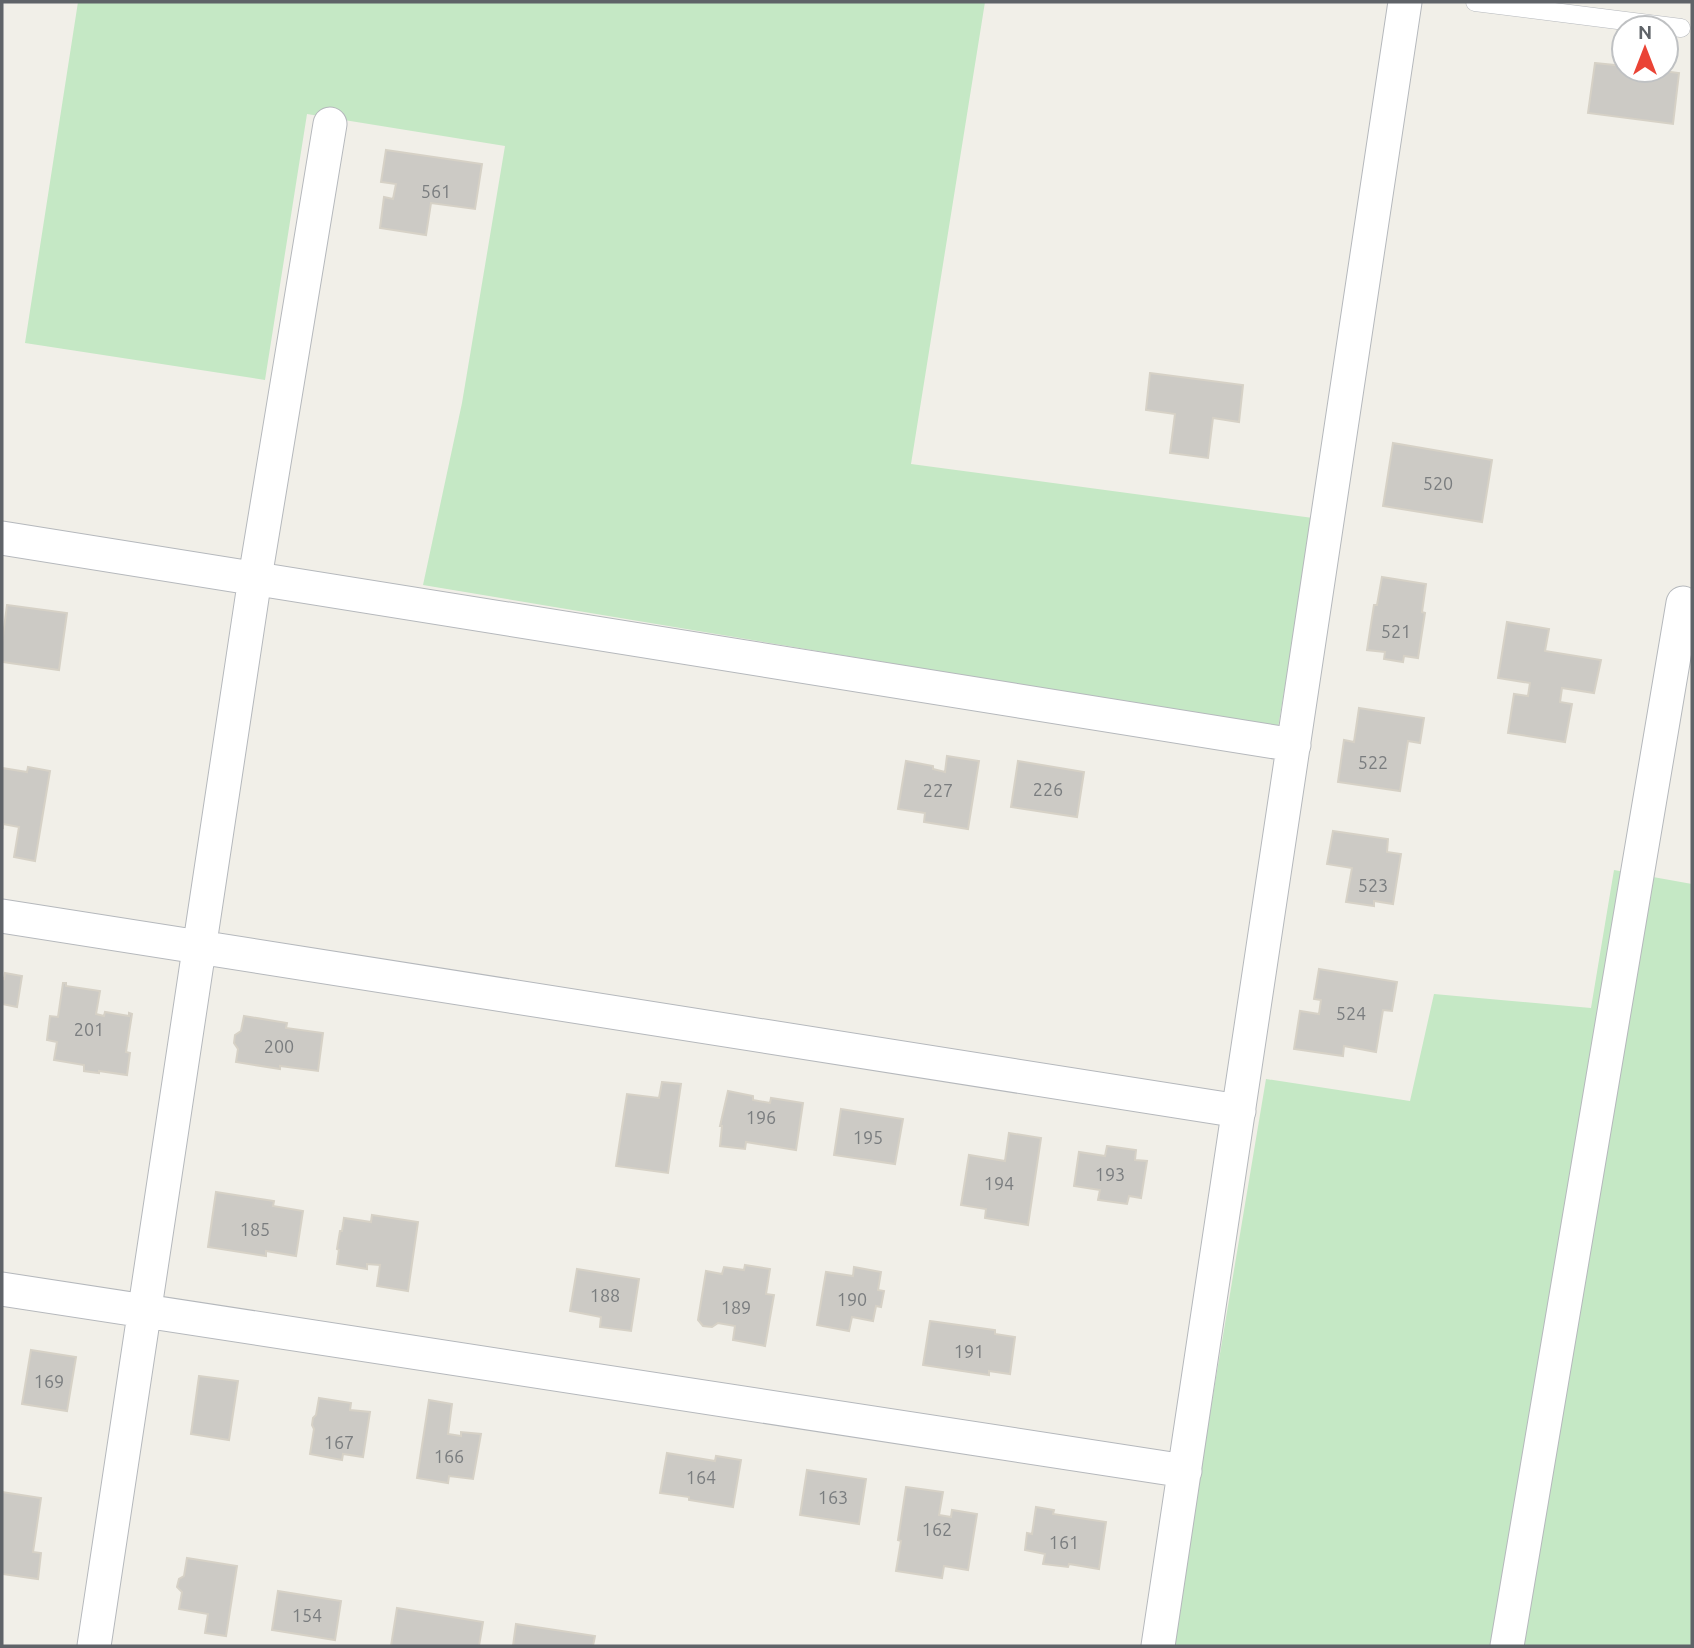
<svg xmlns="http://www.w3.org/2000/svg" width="1694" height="1648" viewBox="0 0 1694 1648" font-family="Ubuntu,sans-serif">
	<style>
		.green { fill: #c5e8c5 }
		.building { fill: #cccac5; stroke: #d6d1c6; stroke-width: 2 }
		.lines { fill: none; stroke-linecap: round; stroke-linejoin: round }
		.lane-casing { stroke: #b5b8bc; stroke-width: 19 }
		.street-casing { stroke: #b5b8bc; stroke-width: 35 }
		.lane { stroke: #fff; stroke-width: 18 }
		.street { stroke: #fff; stroke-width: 33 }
		.labels { text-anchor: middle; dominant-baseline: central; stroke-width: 5; stroke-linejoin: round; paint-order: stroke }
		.number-label { font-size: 18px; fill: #7a7d7f }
	</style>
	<rect width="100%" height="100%" fill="#f1efe8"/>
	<path class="green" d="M78 2H985L911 464 1313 518 1278 728 423 585 462 403 505 146 307 114 265 380 25 343Z
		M1614 870 1692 884V1646H1171L1266 1079 1410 1101 1434 994 1591 1008Z"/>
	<path class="building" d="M1595 63 1624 66V70H1656L1679 73 1673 124 1588 113Z
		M386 150 482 164 475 209 431 203 426 235 380 228 384 197 393 199 396 184 381 182Z
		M1150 373 1243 385 1239 422 1213 418 1208 458 1170 453 1175 414 1146 410Z
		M1393 443 1492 460 1482 522 1383 506Z
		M1382 577 1426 584 1422 612 1425 613 1418 658 1404 656 1403 662 1384 659 1385 652 1367 650 1374 605H1377Z
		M7 605 67 613 59 670 2 662V643Z
		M1507 622 1549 629 1545 651 1601 660 1594 693 1562 688 1560 702 1572 704 1565 742 1508 733 1514 694 1528 696 1530 683 1498 678Z
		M1359 708 1424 718 1420 743 1408 741 1400 791 1338 782 1344 740 1354 742Z
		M947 756 979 761 968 829 924 822 925 813 898 809 906 761 933 766V769L945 772Z
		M1018 761 1084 772 1077 817 1011 807Z
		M28 767 50 771 35 861 14 857 19 827 3 824V828H2V768L27 772Z
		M1333 831 1388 839 1387 852 1401 854 1393 904 1374 901V906L1346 902 1352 868 1327 864Z
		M1319 969 1397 982 1392 1011 1383 1010 1376 1052 1344 1046 1343 1056 1294 1049 1300 1011 1319 1014 1321 1000 1314 999Z
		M5 973 22 976 17 1007 2 1004V978L4 979Z
		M63 983H66V986L100 991 96 1014 104 1016 105 1012 129 1016V1013L132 1014 126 1052 130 1053 127 1075 99 1071V1073L84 1071V1065L54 1060 57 1042 47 1040 50 1016 58 1017Z
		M244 1016 287 1023 286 1028 323 1033 318 1071 280 1066V1069L236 1062 238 1049 234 1043 235 1035 241 1031Z
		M662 1082 681 1084 668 1173 616 1166 627 1094 659 1098Z
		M728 1091 753 1096V1100L770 1103 771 1098 803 1103 796 1150 746 1142 745 1149 720 1146 722 1126H720Z
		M841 1109 903 1119 895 1164 834 1155Z
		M1009 1133 1041 1138 1028 1225 985 1218 986 1209 961 1205 969 1155 1005 1161Z
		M1107 1146 1136 1150 1135 1160 1147 1161 1141 1198 1129 1196 1127 1204 1098 1200 1100 1190 1074 1186 1079 1152 1105 1156Z
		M216 1192 274 1201 273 1206 303 1211 296 1256 266 1251V1256L208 1247Z
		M372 1215 418 1222 408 1291 377 1286 380 1265 367 1264V1269L337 1264 339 1250 337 1249 340 1231H342L344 1218 371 1222Z
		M745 1265 770 1269 766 1294 774 1295 765 1346 733 1340 735 1326 718 1323 712 1327 703 1326 698 1320 706 1271 722 1274 724 1267 744 1270Z
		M854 1267 881 1272 878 1290 884 1291 881 1307 876 1306 873 1321 852 1317 849 1331 817 1325 826 1272 853 1276Z
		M577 1269 639 1279 631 1331 600 1327 601 1317 570 1311Z
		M930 1321 995 1330V1334L1015 1337 1010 1374 989 1371V1375L923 1365Z
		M31 1350 76 1357 67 1411 22 1404Z
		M199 1376 238 1381 229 1440 191 1434Z
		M319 1398 351 1403 350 1410 370 1412 363 1457 343 1454 342 1460 310 1454 314 1429 312 1425 313 1418 316 1415Z
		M429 1400 452 1404 448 1434 461 1436V1432L481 1434 473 1479 449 1476 448 1483 417 1478Z
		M667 1453 715 1461 716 1456 741 1460 733 1507 689 1500V1497L660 1493Z
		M807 1470 866 1479 859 1524 800 1515Z
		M906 1487 943 1492 939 1515 951 1517 952 1510 977 1514 968 1570 944 1566 942 1578 896 1571 901 1541 898 1540Z
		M2 1492 41 1498 33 1552 41 1553 38 1579 2 1574Z
		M1036 1507 1054 1510 1053 1514 1106 1522 1099 1569 1069 1564 1068 1567 1043 1564 1045 1554 1025 1550 1027 1533 1032 1534Z
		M187 1558 237 1566 226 1636 205 1633 208 1614 179 1609 182 1592 177 1587 179 1579 184 1576Z
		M278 1591 341 1601 335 1640 272 1630Z
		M397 1608 483 1622 479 1646H391Z
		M516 1624 595 1636 593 1646H513Z"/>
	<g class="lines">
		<g class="lane-casing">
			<path id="lane" d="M1475 2 1681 28"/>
		</g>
		<g class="street-casing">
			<path id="street" d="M2 538 1294 745
				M2 916 1239 1111
				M2 1289 1185 1471
				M94 1646 255 578 330 124
				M1158 1646 1405 2
				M1507 1646 1683 603"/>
		</g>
		<use href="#lane" class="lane"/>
		<use href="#street" class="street"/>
	</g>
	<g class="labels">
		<g class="number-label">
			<text x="436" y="191">561</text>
			<text x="1438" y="483">520</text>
			<text x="1396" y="631">521</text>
			<text x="1373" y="762">522</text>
			<text x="1048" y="789">226</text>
			<text x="938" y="790">227</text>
			<text x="1373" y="885">523</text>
			<text x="1351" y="1013">524</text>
			<text x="89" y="1029">201</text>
			<text x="279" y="1046">200</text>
			<text x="761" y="1117">196</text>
			<text x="868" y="1137">195</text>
			<text x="1110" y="1174">193</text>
			<text x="999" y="1183">194</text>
			<text x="255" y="1229">185</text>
			<text x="605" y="1295">188</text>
			<text x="852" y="1299">190</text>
			<text x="736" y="1307">189</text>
			<text x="969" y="1351">191</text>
			<text x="49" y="1381">169</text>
			<text x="339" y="1442">167</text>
			<text x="449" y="1456">166</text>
			<text x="701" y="1477">164</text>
			<text x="833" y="1497">163</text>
			<text x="937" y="1529">162</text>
			<text x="1064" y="1542">161</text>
			<text x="307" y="1615">154</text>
		</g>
	</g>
	<rect width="1694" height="1648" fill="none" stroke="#5f6368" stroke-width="7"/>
	<g transform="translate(1645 49)"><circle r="33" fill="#ffffff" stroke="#bfc1c3" stroke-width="2"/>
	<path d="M0-5L12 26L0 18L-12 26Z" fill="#ea4335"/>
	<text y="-10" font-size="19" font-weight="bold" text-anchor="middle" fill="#5f6368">N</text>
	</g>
</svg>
